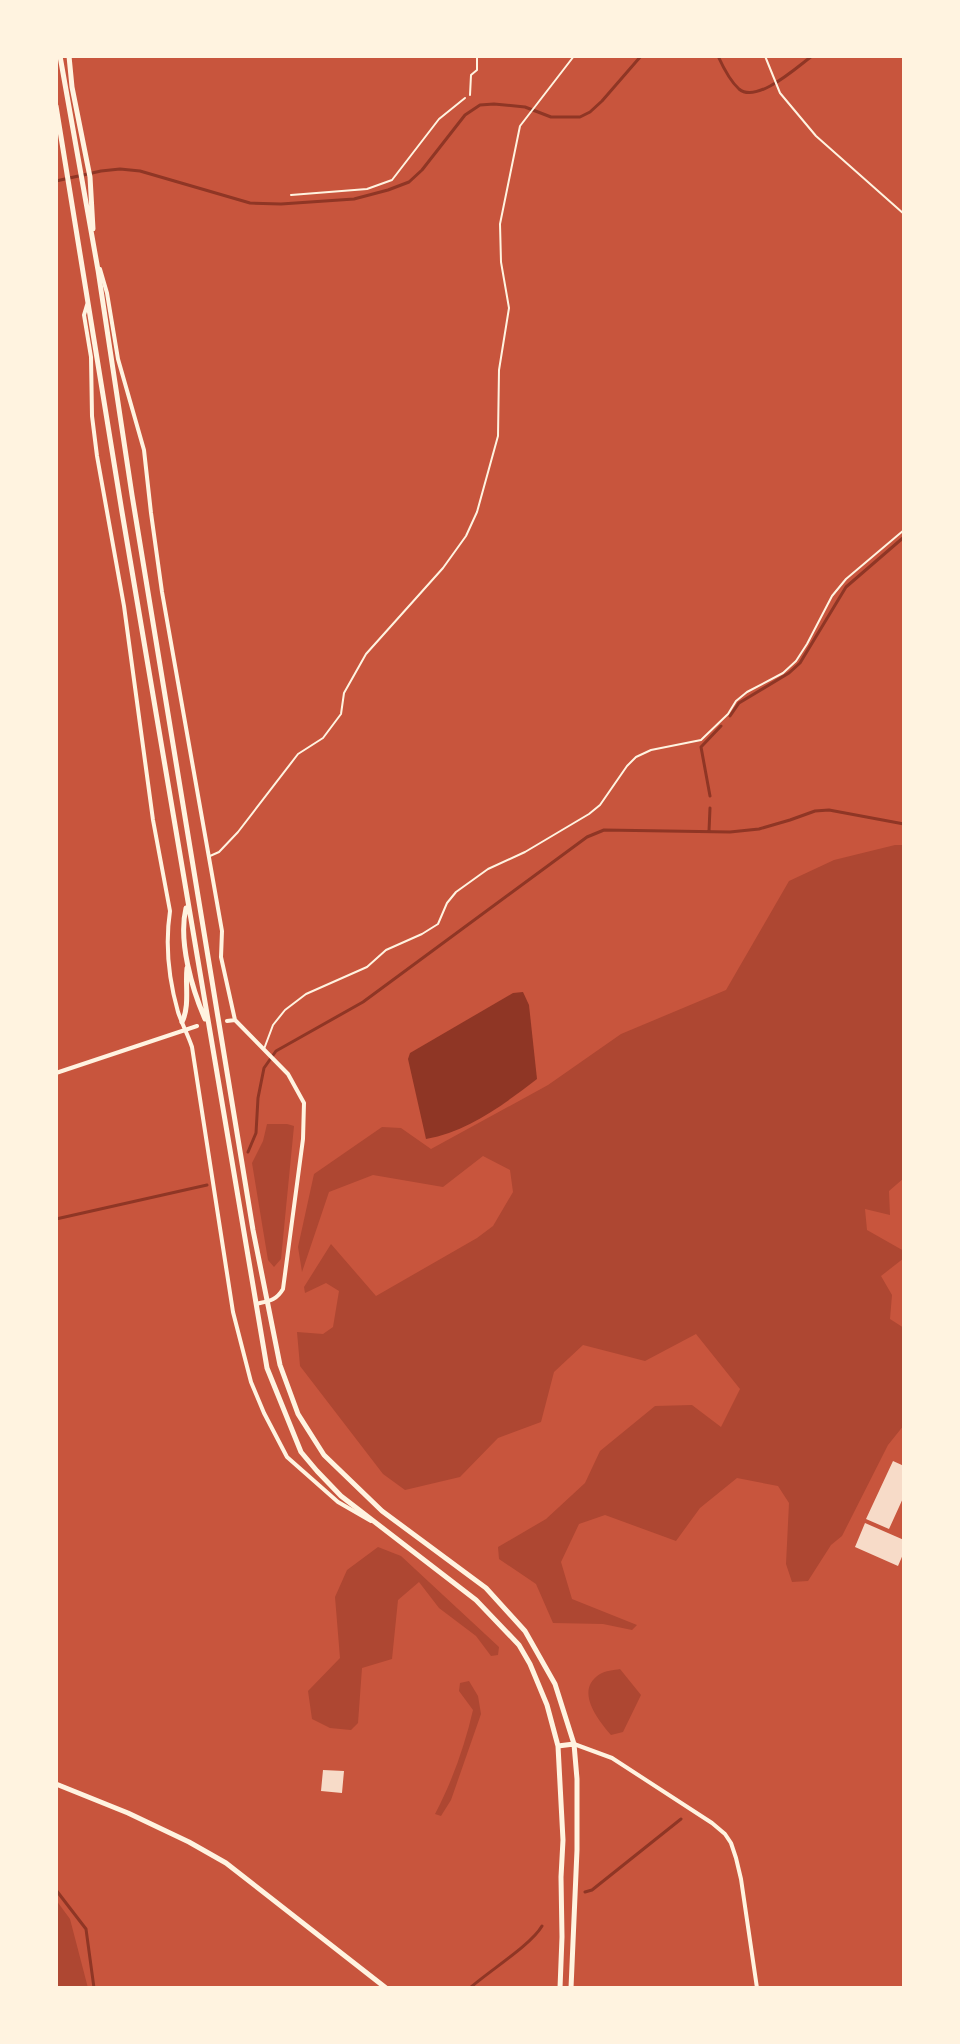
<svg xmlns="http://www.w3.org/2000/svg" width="960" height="2044" viewBox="0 0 960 2044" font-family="Merriweather,serif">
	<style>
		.green { fill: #ae4732 }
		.water { fill: #8f3625 }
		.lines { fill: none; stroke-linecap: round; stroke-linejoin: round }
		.stream { stroke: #8f3625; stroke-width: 3 }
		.building { fill: #f7dbc8 }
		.path { stroke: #fff3e0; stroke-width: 2 }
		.service { stroke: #fff3e0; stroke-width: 2 }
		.minor { stroke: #fff3e0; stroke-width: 4 }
		.tertiary { stroke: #fff3e0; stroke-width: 5 }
		.secondary { stroke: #fff3e0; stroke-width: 5 }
	</style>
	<rect width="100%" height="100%" fill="#c8553d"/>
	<path class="green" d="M895 845H904V1178L889 1191 890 1215 865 1209 867 1230 904 1251V1258L881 1276 892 1295 890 1319 904 1328V1425L888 1445 842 1536 831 1545 808 1581 792 1582 786 1564 789 1503 778 1486 737 1478 700 1508 676 1541 605 1515 579 1524 561 1562 572 1599 637 1625 632 1630 603 1624 553 1623 536 1584 499 1559 498 1547 546 1519 585 1483 600 1451 655 1406 692 1405 721 1427 740 1389 696 1334 645 1361 583 1345 554 1372 541 1422 498 1438 460 1477 405 1490 383 1474 300 1366 297 1332 323 1334 333 1327 339 1291 326 1283 305 1293 304 1287 331 1244 376 1296 477 1238 493 1226 513 1192 510 1170 483 1156 443 1187 373 1175 329 1192 302 1272 298 1247 314 1174 382 1127 401 1128 431 1149 548 1085 621 1034 726 990 789 881 834 860Z
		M267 1124H287L294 1126 281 1259 274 1267 268 1260 252 1163 263 1141Z
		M378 1547 401 1556 499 1647 498 1655 491 1656 476 1636 439 1608 419 1582 398 1600 392 1659 362 1668 358 1723 351 1730 330 1728 312 1719 308 1691 340 1658 335 1597 347 1570Z
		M620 1669 641 1695 623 1732 611 1735C598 1720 574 1690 600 1674 605 1671 614 1670 620 1669Z
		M469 1681 478 1696 481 1714 451 1800 441 1816 435 1814C452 1782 465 1745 473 1710L459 1691 460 1683Z
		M56 1900 70 1919 88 1988H56Z"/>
	<path class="water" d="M523 992 529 1005 537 1079C503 1105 469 1131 426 1139L408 1059 410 1053 513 993Z"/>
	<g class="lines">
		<path class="stream" d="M718 56C723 67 730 81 739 89 757 104 797 67 812 56
			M56 181 101 171 120 169 140 171 250 203 281 204 354 199 388 190 409 182 422 170 465 115 480 105 494 104 525 107 551 117H580L590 112 602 101 641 56
			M730 716 739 703 789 673 800 663 846 587 904 537
			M710 796 701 747 721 726
			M709 831 710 808
			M248 1152 256 1133 258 1098 264 1068 276 1051 363 1002 587 837 604 830 730 832 759 829 790 820 815 811 829 810 904 824
			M56 1219 207 1185
			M56 1890 86 1929 94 1988
			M585 1892 592 1890 681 1819
			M470 1988C489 1971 531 1945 542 1926"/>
	</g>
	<path class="building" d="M893 1461 904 1466V1496L889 1529 866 1519Z
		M865 1523 904 1540V1552L898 1566 855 1547Z
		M323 1770 344 1771 342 1793 321 1791Z"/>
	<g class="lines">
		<path class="path" d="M291 195 367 189 392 180 439 119 465 98"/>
		<path class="service" d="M765 56 780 93 816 136 904 214
			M470 95 471 75 477 70V56
			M210 856 219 852 238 832 298 754 323 738 341 714 344 693 366 654 443 568 466 536 477 512 498 436 499 370 509 308 501 262 500 224 520 126 574 56
			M264 1049 273 1025 285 1010 306 994 367 967 386 950 422 934 438 924 447 903 456 892 488 869 525 852 589 814 600 805 627 766 636 757 651 750 701 740 728 714 736 701 747 692 783 673 796 661 807 644 832 596 846 579 904 530"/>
		<path class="minor" d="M100 269 107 293 118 359 144 450 151 513 162 592 222 931 221 957 235 1020 288 1074 304 1103 303 1139 283 1289C276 1301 268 1301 256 1304
			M87 305 84 315 91 357 92 416 97 456 124 606 153 820 170 911C165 944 169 980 178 1012 182 1024 188 1035 192 1047L233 1312 251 1382 264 1413 287 1457 338 1502 371 1521
			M227 1021 235 1020
			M56 1073 197 1026
			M574 1744 612 1758 712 1823 725 1834 731 1843 736 1858 741 1879 757 1988"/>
		<path class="tertiary" d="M60 56 98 270 132 495 253 1230 280 1365 298 1414 324 1455 382 1511 486 1588 525 1631 555 1684 574 1744 577 1779V1850L571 1988
			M69 56 72 87 90 177 93 229
			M56 106 122 512 267 1368 301 1452 317 1471 341 1496 476 1600 519 1645 530 1664 547 1705 558 1746 563 1840 561 1877 562 1937 560 1988
			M186 908C178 941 192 989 205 1019
			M182 1022C190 1006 185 985 187 968
			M558 1746 574 1744"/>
		<path class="secondary" d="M56 1784 128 1813 189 1842 226 1863 386 1988"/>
	</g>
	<rect width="960" height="2044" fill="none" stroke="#fff3e0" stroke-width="116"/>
</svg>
